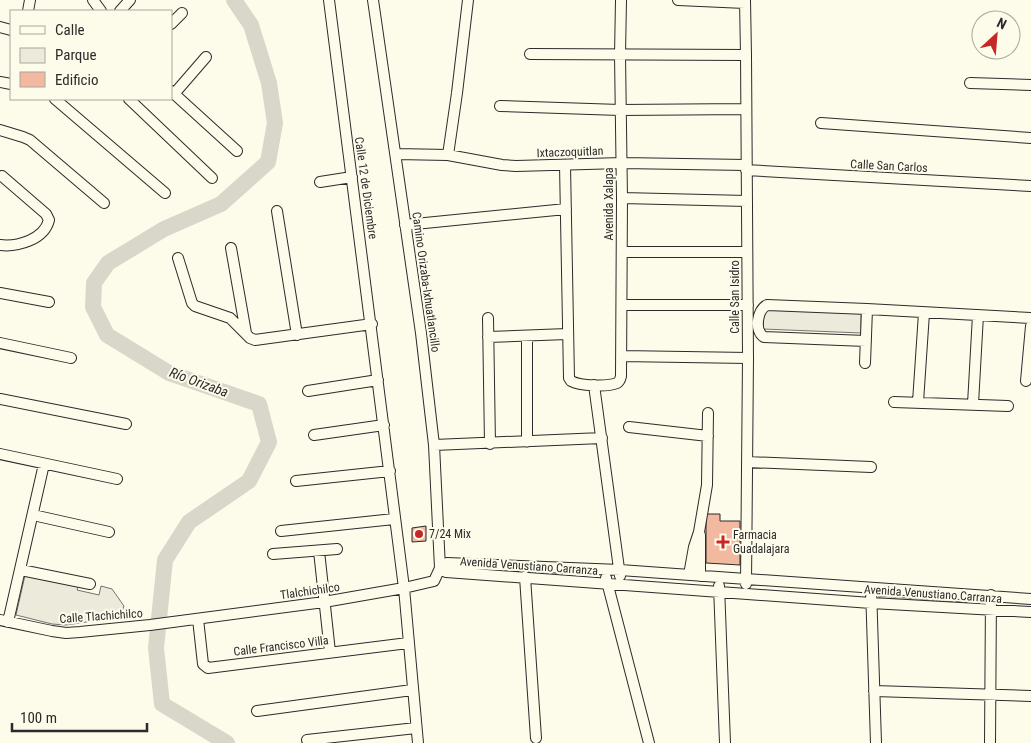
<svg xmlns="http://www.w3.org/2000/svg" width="1031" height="743" viewBox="0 0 1031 743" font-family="'Roboto Condensed',sans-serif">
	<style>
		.green { fill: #ecebdb; stroke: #74746e }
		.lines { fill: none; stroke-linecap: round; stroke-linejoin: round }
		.river { stroke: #d8d7c9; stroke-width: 16 }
		.building { fill: #f2b8a0; stroke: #2b2b2b }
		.minor-casing { stroke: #2b2b2b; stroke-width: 12 }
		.minor { stroke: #fdfbea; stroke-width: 10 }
		.poi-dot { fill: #c62828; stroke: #fdfbea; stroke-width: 2 }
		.labels { text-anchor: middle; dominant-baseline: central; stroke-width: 4; stroke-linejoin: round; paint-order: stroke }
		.street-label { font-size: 12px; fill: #2b2b2b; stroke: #fdfbea }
		.poi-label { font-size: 12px; fill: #2b2b2b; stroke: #fdfbea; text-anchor: start }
		.water-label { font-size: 14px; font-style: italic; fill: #2b2b2b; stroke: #fdfbea }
	</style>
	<rect width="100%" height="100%" fill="#fdfbea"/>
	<path class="green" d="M764 309 861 313V333L763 329Z
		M26 571 79 584 77 590 99 595 101 586 112 589 124 606 120 617 66 625 52 624 16 615Z
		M879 596 975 603V604L879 598Z"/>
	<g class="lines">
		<path class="river" d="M227 743 162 704 156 648 165 560 189 522 249 481 269 442 259 404 169 373 107 335 93 307 94 283 108 263 164 229 221 204 268 162 275 123 269 83 251 25 234 0"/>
	</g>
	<path class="building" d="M706 514H720V521H740V565L706 563Z
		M426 526V541L412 542V528Z"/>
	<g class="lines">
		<g class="minor-casing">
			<path id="minor" d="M93 0 101 11
				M329 0 404 588 418 743
				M373 0 421 333 434 445 440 568
				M678 0 745 3
				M745 0 746 55 748 358 746 584
				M28 11 30 0
				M120 11 130 0
				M171 24 182 13
				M0 27 11 30
				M530 54 746 55
				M0 82 11 84
				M970 83 1031 85
				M171 91 237 151
				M174 94 206 57
				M55 99 165 193
				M129 99 212 178
				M500 106 620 110 746 109
				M821 123 1031 138
				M0 130 23 137 30 140 104 203
				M396 154 448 155 502 165 516 166 622 163 746 165
				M448 155 457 93 468 0
				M565 165 569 378 571 381C580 386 607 387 617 383 620 381 620 380 621 376L622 198 620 55 621 0
				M746 170 1031 186
				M320 182 352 177
				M622 198 747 201
				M277 211 297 335
				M405 225 566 209
				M0 245C17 247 44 240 49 220L46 214 2 176
				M231 248 246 333
				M622 252H747
				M178 258 192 303 195 306 230 318 250 338 255 340 372 324
				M0 293 49 302
				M622 305H748
				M488 318 490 444
				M488 337 567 334
				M866 341 764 337C754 331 757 310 767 305L867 309 1031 318
				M0 343 71 358
				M621 356 748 358
				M865 363 867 309
				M1026 381 1031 326
				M594 385 620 576
				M308 391 378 380
				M0 399 126 424
				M894 402 1008 406
				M918 402 924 313
				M973 404 978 315
				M629 427 708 436
				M314 435 384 425
				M527 442V336
				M434 445 602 438
				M0 454 117 479
				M747 462 871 467
				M296 481 390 471
				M33 515 109 532
				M281 531 394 519
				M319 551 330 652
				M273 554 337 549
				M440 568 446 572 871 603 1031 612
				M21 570 90 584
				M689 575 694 547 699 532 707 485 708 413
				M700 576V535
				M525 577 536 738
				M606 578 649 743
				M719 586 725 743
				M871 588 876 743
				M198 619 203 664 208 668 408 643
				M0 620 52 631 66 633 80 632 150 625 324 602 404 588 434 581 440 568 447 563 620 570 1031 599
				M8 622 44 464
				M874 691 1031 696
				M257 711 412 690
				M307 740 416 728
				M990 743 991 595"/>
		</g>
		<use href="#minor" class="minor"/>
	</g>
	<g class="poi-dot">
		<circle cx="419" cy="534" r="5"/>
		<path d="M720.5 534.5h5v5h5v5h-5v5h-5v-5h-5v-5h5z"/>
	</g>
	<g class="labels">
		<g class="street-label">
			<text transform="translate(570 152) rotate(-2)">Ixtaczoquitlan</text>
			<text transform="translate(889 166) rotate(3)">Calle San Carlos</text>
			<text transform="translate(366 188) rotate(82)">Calle 12 de Diciembre</text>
			<text transform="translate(609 204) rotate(-90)">Avenida Xalapa</text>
			<text transform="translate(426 282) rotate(82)">Camino Orizaba-Ixhuatlancillo</text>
			<text transform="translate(735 297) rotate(-90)">Calle San Isidro</text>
			<text transform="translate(529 566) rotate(4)">Avenida Venustiano Carranza</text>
			<text transform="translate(310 591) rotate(-8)">Tlalchichilco</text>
			<text transform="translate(933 594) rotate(4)">Avenida Venustiano Carranza</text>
			<text transform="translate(101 616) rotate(-4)">Calle Tlachichilco</text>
			<text transform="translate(281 646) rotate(-7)">Calle Francisco Villa</text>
		</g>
		<g class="poi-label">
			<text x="429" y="534">7/24 Mix</text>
			<text x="733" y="535">Farmacia<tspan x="733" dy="14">Guadalajara</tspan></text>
		</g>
		<g class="water-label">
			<text transform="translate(199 382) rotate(20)">Río Orizaba</text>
		</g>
	</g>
	<rect x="10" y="10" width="162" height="90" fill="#fdfbea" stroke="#a9a89e"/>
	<rect x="20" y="26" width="25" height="8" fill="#fdfbea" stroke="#a9a89e"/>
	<text x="55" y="35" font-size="15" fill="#2b2b2b">Calle</text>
	<rect x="20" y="48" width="25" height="15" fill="#ecebdb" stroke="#a9a89e"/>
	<text x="55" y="60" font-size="15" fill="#2b2b2b">Parque</text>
	<rect x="20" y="72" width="25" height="15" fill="#f2b8a0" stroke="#a9a89e"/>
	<text x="55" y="85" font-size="15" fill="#2b2b2b">Edificio</text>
	<g transform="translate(996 35) rotate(26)"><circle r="24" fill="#fdfbea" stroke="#a9a89e"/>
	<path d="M0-4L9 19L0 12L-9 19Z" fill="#c62828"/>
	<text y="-8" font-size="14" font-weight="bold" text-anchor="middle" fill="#2b2b2b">N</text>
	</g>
	<path d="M12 723v8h135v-8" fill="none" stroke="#2b2b2b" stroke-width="2.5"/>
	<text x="20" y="723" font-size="15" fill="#2b2b2b" stroke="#fdfbea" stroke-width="4" paint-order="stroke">100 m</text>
</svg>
